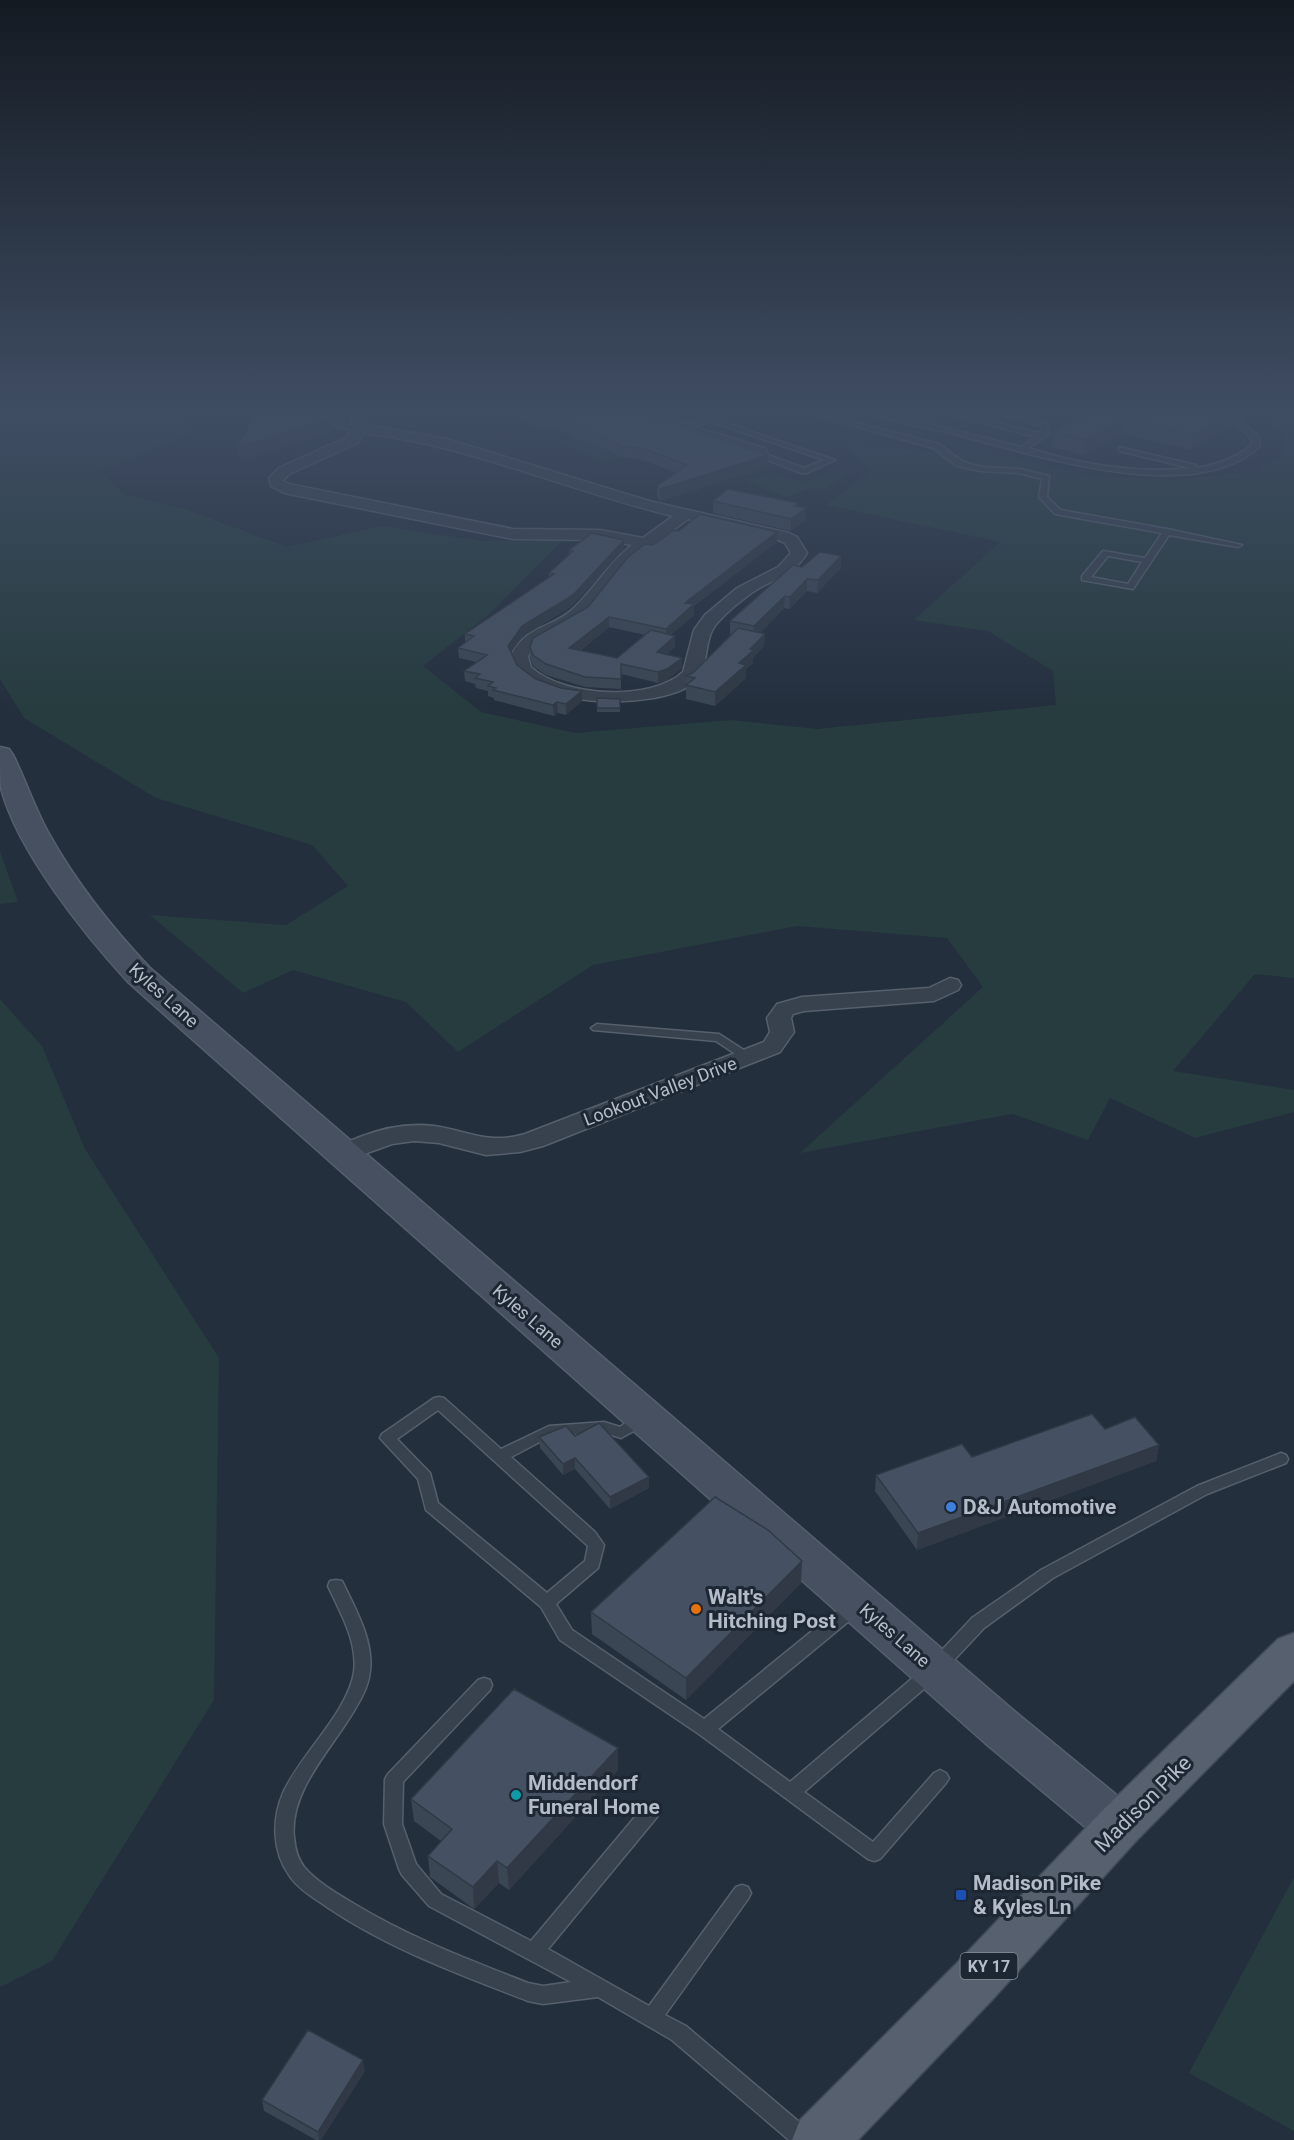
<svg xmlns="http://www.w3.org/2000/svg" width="1294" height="2140" viewBox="0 0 1294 2140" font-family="Roboto,sans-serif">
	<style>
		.green { fill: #263c3f }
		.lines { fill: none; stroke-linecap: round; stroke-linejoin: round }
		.lane-casing { stroke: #565f6c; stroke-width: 3 }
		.street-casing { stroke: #565f6c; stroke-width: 3 }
		.secondary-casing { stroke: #565f6c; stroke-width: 3 }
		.primary-casing { stroke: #414a57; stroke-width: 3 }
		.lane { fill: #38414e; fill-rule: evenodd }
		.street { fill: #38414e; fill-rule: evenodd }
		.secondary { fill: #465061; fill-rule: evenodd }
		.primary { fill: #56606e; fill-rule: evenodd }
		.wall { fill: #3b4654; fill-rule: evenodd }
		.shaded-wall { fill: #303945 }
		.building { fill: #455162; stroke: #303945; stroke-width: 1.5 }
		.shop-dot { fill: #3f7fe0; stroke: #1d2633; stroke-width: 2 }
		.food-dot { fill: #e8710a; stroke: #1d2633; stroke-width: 2 }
		.culture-dot { fill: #0f9aa8; stroke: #1d2633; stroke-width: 2 }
		.transit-dot { fill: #1a4fb4; stroke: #1d2633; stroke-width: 2 }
		.labels { text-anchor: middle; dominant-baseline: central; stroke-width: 6; stroke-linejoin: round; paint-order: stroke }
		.shield { fill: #1d2633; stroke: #878f9c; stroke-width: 1.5 }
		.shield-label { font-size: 16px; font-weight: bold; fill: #b4bcc9 }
		.street-label { font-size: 18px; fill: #b4bcc9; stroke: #1d2633 }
		.near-poi-label { font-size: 21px; font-weight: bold; fill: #b4bcc9; stroke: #1d2633; text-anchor: start }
		.near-street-label { font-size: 21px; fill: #b4bcc9; stroke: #1d2633 }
	</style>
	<rect width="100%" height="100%" fill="#242f3e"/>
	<path class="green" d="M0 409H188L191 432 100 472 125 495 185 509 287 547 381 526 483 541H562L488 615 423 666 481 712 575 733 731 720 817 729 1056 705 1053 671 988 631 914 620 1000 542 827 505 871 471 846 446 1004 456 1088 476 1179 480 1257 471 1281 457 1282 434 1253 409H1294V978L1255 974 1173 1071 1294 1090V1112L1195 1138 1110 1098 1088 1140 1012 1114 800 1153 983 987 947 938 797 926 593 965 458 1052 406 1002 293 970 243 993 150 915 286 925 348 886 312 845 156 798 24 718 0 679Z
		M575 437 623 457 607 463 558 442Z
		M837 470 848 473 825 490 813 487 787 497 746 481 772 472 802 483Z
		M0 851 18 902 0 904Z
		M0 999 42 1046 85 1149 219 1358 214 1700 52 1961 0 1987Z
		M1294 1877V2131L1189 2073Z"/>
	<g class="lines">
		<g class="lane-casing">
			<path id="lane" d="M633 409H641L672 422 688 423 714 419 835 460 807 473H801L762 458 759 451 669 425ZM712 422 824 460 804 468 768 455 765 448 691 426Z
				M794 409H804L939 444 963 462 981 467 1020 469 1049 476 1047 497 1061 510 1167 529 1242 545 1238 547 1169 535 1133 589 1082 580V576L1103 551 1145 558 1162 533 1055 514 1039 497 1042 479 1020 473 981 471 957 466 933 448ZM1108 556 1142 562 1128 584 1091 577Z
				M860 409H870L1021 447 1035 437 931 409H941L1039 433 1042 431V426L982 409H992L1047 424 1049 434 1028 448C1079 464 1136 474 1190 468L1119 451V447L1196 465V468C1218 465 1235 458 1252 445V440L1232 419 1235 417 1259 437 1260 446C1194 510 1025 452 947 432 929 428 871 417 860 409Z
				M333 419 340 424 363 428 359 430 336 427 329 421Z
				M597 1024 719 1034 753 1056 747 1060 743 1059 716 1041 593 1030 591 1028Z
				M439 1397 444 1398 501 1449 549 1426 604 1422 620 1427C628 1421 638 1412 648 1415L650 1419 648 1423 621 1438 603 1432 551 1436 511 1457 595 1532 604 1545 598 1568 556 1604 572 1630 704 1719 849 1601 855 1599 861 1601 863 1606 861 1611 718 1729 790 1782 928 1665 972 1618 1041 1570 1197 1486 1281 1453 1286 1455 1288 1459 1286 1463 1207 1494 1053 1578 984 1628 940 1675 804 1792 873 1842 934 1773 940 1770 946 1773 949 1778 946 1783 880 1859 874 1861 868 1859 699 1734 560 1640 541 1607 426 1510 418 1479 380 1438 382 1434 434 1398ZM438 1410 588 1546 585 1561 547 1593 438 1503 430 1473 397 1439Z
				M336 1580 342 1581C355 1608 374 1641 370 1671 369 1684 362 1698 355 1709 333 1748 289 1790 294 1837 295 1848 297 1858 304 1867 316 1881 334 1892 351 1902 406 1936 467 1959 528 1983L543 1986 571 1982 429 1906 402 1875 399 1869 384 1824 385 1779 388 1774 478 1680 484 1678 490 1680 492 1685 490 1690 403 1782 402 1824 416 1864 441 1894 531 1941 645 1805 651 1803 657 1805 660 1811 657 1817 548 1949 649 2006 736 1887 742 1885 748 1887 751 1893 748 1899 665 2015 686 2026 812 2133 815 2140H789L672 2040 598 1997 543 2004 528 2001C459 1974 389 1949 327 1907 314 1898 298 1889 289 1875 272 1851 272 1819 283 1793 300 1755 348 1712 354 1672 358 1642 340 1612 328 1586L330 1581Z"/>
		</g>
		<g class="street-casing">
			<path id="street" d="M352 409H366V425L447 439 649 501 789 533 797 537 807 553C794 575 773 579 753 592 740 601 728 611 718 622 701 640 712 668 692 684 656 711 519 710 510 657 526 624 553 629 575 607 596 586 609 563 632 545L600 540 513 539 284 493 271 486 269 478 279 468 347 437 352 428ZM364 433C471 446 569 491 673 516L643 538 600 530 513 529 289 484 283 481 289 474 358 443ZM688 519 778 540 785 543 791 553 778 567 737 588 705 615 694 630 683 672C650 702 563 697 531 667L528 657 532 647 586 616 626 565Z
				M950 978 958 980 961 985 958 990 934 1001 804 1011 793 1014 791 1018 794 1032 780 1052 543 1146 520 1152 486 1155 439 1143 414 1141 392 1144 345 1161 336 1159 332 1153C338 1144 350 1141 360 1137 383 1128 409 1123 434 1126 470 1131 486 1145 525 1134L764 1042 770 1032 767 1018 777 1004 802 997 929 988Z"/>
		</g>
		<g class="secondary-casing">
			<path id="secondary" d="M0 747 9 749 13 755C26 781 35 809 49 834 77 884 112 928 151 969L1019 1715 1136 1811 1143 1826 1136 1841 1119 1848 1102 1841 985 1743 129 983C85 935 17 851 1 788 0 776 0 760 0 747Z"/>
		</g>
		<g class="primary-casing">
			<path id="primary" d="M1294 1633V1681L1136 1841 992 2000 858 2140H792L800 2120 956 1964 1102 1811 1278 1639Z"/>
		</g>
		<use href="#lane" class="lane"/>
		<use href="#street" class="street"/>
		<use href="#secondary" class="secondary"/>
		<use href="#primary" class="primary"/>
	</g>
	<path class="wall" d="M247 409H323L332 432 240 461 254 417Z
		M510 409H605L618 414 653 417 768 467 660 501 657 497V486L676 473 646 461 623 457 551 427 538 429 517 416Z
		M1090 409 1234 424 1191 450 1122 433 1083 455 1052 447 1054 432 1090 413Z
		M713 501 798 503 797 506 805 520 791 531 713 513Z
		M777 542 694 606V615L670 635 675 647 667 654 682 668 667 680 658 683 621 674V689L585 687 546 675 533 666 530 657V647L588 607 653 545ZM609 627 645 635 617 658 580 651Z
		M624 549 573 605 522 637 511 652 517 665 536 679 582 701 566 715 558 713 554 716 494 700V698L488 696V691L476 688 475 684 465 681 464 671 476 662 459 658 458 648 465 643V634L549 578V573L569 555V550Z
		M841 556V568L817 593 807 591 789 609 784 608 760 633 764 646 753 658V663L746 669V678L715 706 686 699V676L694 672 731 634H730V621L802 567Z
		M597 698 620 699V712H597Z
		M1105 1429 1159 1445 1156 1461 917 1550 875 1491 876 1475 972 1457Z
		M575 1436 649 1488 610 1509 575 1469 563 1475 540 1448 539 1437Z
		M801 1583 686 1700 592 1634 591 1612Z
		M618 1748V1770L509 1890 499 1883 474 1909 430 1877 428 1856 441 1841 414 1821 411 1799Z
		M365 2071 321 2140H316L264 2111 262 2100Z"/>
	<path class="shaded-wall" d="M1236 410 1234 424 1191 450 1194 435Z
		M551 416V427L538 429V418Z
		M331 418 332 432 240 461 238 447Z
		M1124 418 1122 433 1083 455 1085 440Z
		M768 455V467L660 501V489Z
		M798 503 797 515 806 508 805 520 791 531V519L794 506Z
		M777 532V542L694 606V615L666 639V629L685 603Z
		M624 540V549L573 605 522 637 508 656V646L522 626Z
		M841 556V568L817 593 818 580Z
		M807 579V591L789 609 790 597Z
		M785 596 784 608 754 639V626Z
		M609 617V627L569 659V648Z
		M765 634 764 646 753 658V663L746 669V678L715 706V692L750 649Z
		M675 636V647L657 663V652Z
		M682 658V668L667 680 658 683V672Z
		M582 691V701L566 715V704Z
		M557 702 558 713 554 716 553 705Z
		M1159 1445 1156 1461 917 1550 918 1533Z
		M575 1458V1469L563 1475V1464Z
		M649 1477V1488L610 1509V1497Z
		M802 1561 801 1583 686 1700V1678Z
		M618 1748V1770L509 1890 507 1868Z
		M497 1861 499 1883 474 1909 473 1887Z
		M363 2060 365 2071 321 2140H319L318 2132Z"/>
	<path class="building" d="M256 409H323L331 418 238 447 257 410Z
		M522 409H605L618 414 633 410 652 412 653 417 768 455 660 489 657 486 687 465 646 449 623 446 551 416 538 418Z
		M1090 409H1235L1236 410 1194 435 1124 418 1085 440 1054 432 1094 410Z
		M728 489 798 503 794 506 806 508 791 519 713 501Z
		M700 514 777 532 685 603 694 604 666 629 609 617 569 648 617 658 651 630 675 636 657 652 682 658 667 669 658 672 621 664V679L585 677 546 664 533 655 530 647 533 638 588 607 628 557 645 544 653 545 674 530 679 531Z
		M592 533 624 540 573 595 522 626 508 646 517 665 536 679 561 688 582 691 566 704 557 702 553 705 493 690 496 688 488 686 493 682 475 678 480 674 464 671 487 655 458 648 474 636 465 634 554 574 549 573 573 551 569 550Z
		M820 552 841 556 818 580 807 579 790 597 785 596 754 626 730 621 793 565 802 567Z
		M738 628 765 634 750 649 754 650 739 663 746 665 715 692 686 685 695 678 686 676 694 672Z
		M597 698 620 699V708H597Z
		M1092 1414 1105 1429 1135 1417 1159 1445 918 1533 876 1475 962 1444 972 1457Z
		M599 1423 649 1477 610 1497 575 1458 563 1464 539 1437 566 1426 575 1436Z
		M715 1497 768 1530 802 1561 686 1678 591 1612Z
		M514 1689 618 1748 507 1868 497 1861 473 1887 428 1856 452 1829 411 1799Z
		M308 2030 363 2060 318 2132 262 2100Z"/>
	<linearGradient id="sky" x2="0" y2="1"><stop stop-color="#141a22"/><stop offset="0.58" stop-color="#3f4d63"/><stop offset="1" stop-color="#3f4d63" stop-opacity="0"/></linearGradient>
	<rect width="1294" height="708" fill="url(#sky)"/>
	<circle class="shop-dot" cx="951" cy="1507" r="6"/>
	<circle class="food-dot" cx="696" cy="1609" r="6"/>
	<circle class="culture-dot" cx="516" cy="1795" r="6"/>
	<rect class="transit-dot" x="955" y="1889" width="12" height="12" rx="3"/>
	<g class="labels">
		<rect class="shield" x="960.5" y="1953" width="57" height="26" rx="4.5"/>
		<g class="shield-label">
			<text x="989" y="1966">KY 17</text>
		</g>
		<g class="street-label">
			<text transform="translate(164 995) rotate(42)">Kyles Lane</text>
			<text transform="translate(660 1091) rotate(-21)">Lookout Valley Drive</text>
			<text transform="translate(528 1316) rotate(41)">Kyles Lane</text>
			<text transform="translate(895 1635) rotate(41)">Kyles Lane</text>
		</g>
		<g class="near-poi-label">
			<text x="963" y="1507">D&amp;J Automotive</text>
			<text x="708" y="1597">Walt's<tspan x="708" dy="24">Hitching Post</tspan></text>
			<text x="528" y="1783">Middendorf<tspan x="528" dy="24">Funeral Home</tspan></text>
			<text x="973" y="1883">Madison Pike<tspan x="973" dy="24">&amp; Kyles Ln</tspan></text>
		</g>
		<g class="near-street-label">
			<text transform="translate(1143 1804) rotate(-45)">Madison Pike</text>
		</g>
	</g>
</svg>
